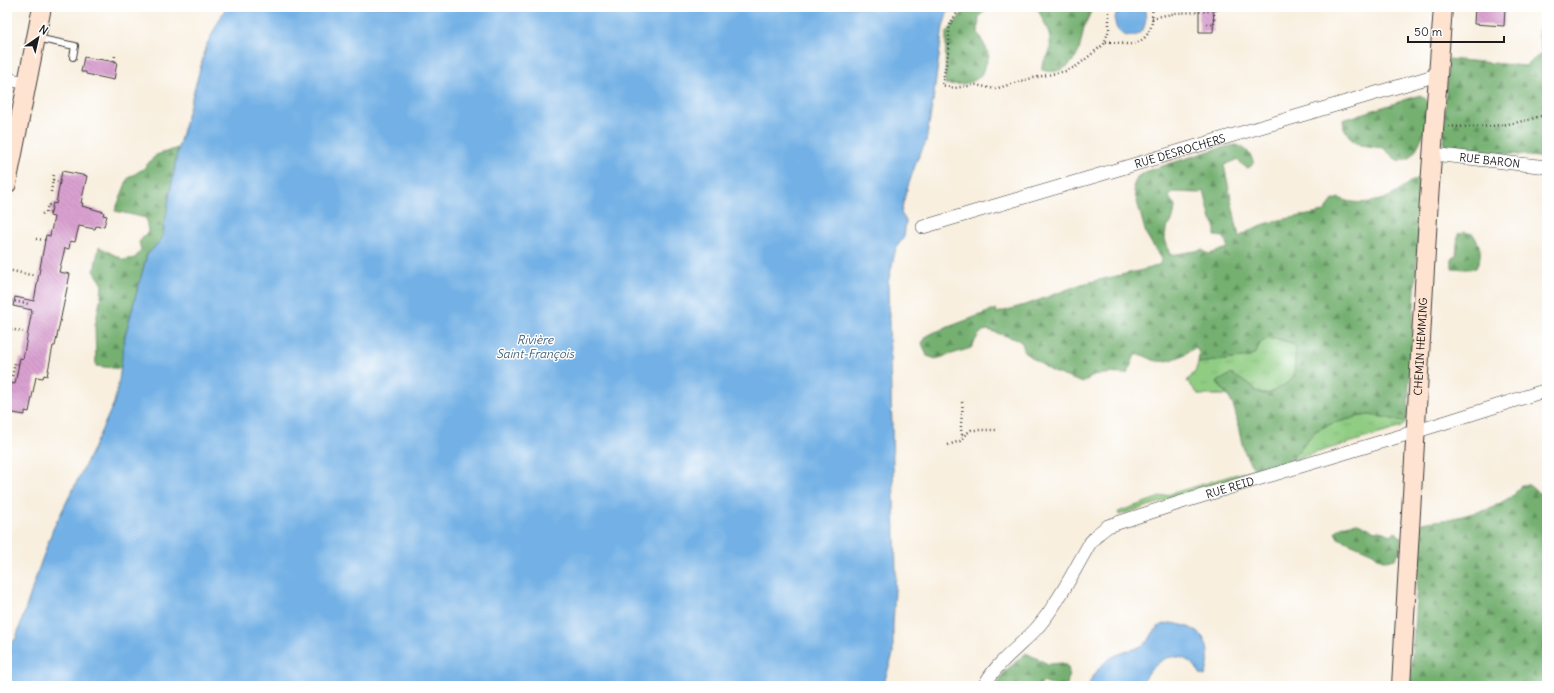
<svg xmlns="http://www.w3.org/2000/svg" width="1554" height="693" viewBox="0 0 1554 693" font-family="Delius,sans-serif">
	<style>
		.grass { fill: url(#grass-tufts); stroke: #567450 }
		.forest { fill: url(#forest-firs); stroke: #486646; fill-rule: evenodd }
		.water { fill: #72b0e5; stroke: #476680 }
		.building { fill: url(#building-back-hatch) }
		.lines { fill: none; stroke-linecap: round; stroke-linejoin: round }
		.lane-casing { stroke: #3d3c39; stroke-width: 8 }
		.street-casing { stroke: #3d3c39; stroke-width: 14 }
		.secondary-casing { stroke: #3d3c39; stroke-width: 20 }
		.path { stroke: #3d3c39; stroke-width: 2.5; stroke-dasharray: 1 3; stroke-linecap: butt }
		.lane { stroke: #fff; stroke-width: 6 }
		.street { stroke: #fff; stroke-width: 13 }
		.secondary { stroke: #fee3d1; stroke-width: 18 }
		.labels { text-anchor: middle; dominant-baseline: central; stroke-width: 3; stroke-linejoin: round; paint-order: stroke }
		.street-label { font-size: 11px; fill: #1c1c1c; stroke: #fff }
		.water-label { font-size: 12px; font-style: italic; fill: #435f76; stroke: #fff }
	</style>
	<defs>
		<pattern id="grass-tufts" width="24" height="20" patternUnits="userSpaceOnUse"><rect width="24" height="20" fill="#90cd83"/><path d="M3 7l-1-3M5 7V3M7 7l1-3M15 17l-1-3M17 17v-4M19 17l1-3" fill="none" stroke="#7caf71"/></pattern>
		<pattern id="forest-firs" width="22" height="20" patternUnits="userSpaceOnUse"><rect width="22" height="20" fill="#74b071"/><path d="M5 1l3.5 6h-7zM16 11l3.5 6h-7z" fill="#5e8e5c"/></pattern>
		<pattern id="building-back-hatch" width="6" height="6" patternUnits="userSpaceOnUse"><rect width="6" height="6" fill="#d9a1d0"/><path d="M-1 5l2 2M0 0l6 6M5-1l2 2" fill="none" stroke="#ba8ab2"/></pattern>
	</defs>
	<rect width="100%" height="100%" fill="#fff"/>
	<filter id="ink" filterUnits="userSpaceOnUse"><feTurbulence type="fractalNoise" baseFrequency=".025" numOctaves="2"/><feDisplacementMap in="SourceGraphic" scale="8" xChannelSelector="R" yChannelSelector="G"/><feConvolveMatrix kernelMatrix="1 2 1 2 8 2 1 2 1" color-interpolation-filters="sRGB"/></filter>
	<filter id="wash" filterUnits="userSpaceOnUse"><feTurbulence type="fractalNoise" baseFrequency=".012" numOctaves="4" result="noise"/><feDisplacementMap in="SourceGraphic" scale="16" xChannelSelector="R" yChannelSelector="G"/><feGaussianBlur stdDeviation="0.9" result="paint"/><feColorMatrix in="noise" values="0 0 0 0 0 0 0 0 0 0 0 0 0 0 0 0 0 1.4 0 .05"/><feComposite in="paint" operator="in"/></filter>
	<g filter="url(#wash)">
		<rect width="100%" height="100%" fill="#f8efdf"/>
		<path class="grass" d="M1266 339C1277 339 1287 340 1296 347 1295 353 1295 372 1294 376 1292 382 1271 395 1264 394 1259 394 1255 390 1252 386L1217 382 1227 395H1199L1187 381 1195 372 1198 363 1250 357 1256 353 1259 344Z
			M1370 415 1403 421 1407 418 1405 424 1399 428 1291 460C1297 453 1309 435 1316 431 1328 422 1356 416 1370 415Z
			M1254 469 1258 472 1119 515 1118 512 1160 497Z"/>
		<path class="forest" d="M964 7H989L979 17 978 33 986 48 989 56C986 63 984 72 979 77 971 85 955 85 945 84L946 34 963 12Z
			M1037 7H1092C1091 15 1086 20 1084 28 1082 36 1081 45 1078 53 1072 67 1057 75 1042 70 1041 60 1047 60 1049 53 1054 36 1043 21 1037 7Z
			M1547 16V158L1447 147 1443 143 1448 59 1525 66 1542 53 1538 31Z
			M1420 95C1424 97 1428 100 1429 106 1431 121 1419 147 1410 158L1398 161 1383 148 1360 145 1352 140 1344 128 1343 120Z
			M1235 145C1246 147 1251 154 1254 164L1248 168 1244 166 1237 160 1224 165 1239 237C1244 234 1250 230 1255 228 1277 218 1301 217 1324 212L1333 200 1339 198C1356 206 1380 203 1396 193 1407 186 1406 181 1422 178L1407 418 1404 421 1370 415 1361 416 1331 424 1315 431 1291 460 1258 472C1241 458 1240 430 1235 411 1232 400 1224 391 1217 382L1231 374 1252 386 1256 391 1263 394H1268L1289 382 1294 376 1296 347C1288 340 1268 334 1260 344 1258 346 1257 351 1256 353L1250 357 1198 363 1199 353 1196 347C1184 355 1168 365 1153 360 1146 357 1143 354 1135 355L1127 374C1111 374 1095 371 1083 383L1053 372 1025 353 1022 343 1018 340 988 330 983 331 978 336 971 348 936 359 927 356 922 343 927 336 935 332 996 309 997 313 1031 303 1082 284 1151 268 1160 264 1161 259 1146 234 1133 187 1137 177 1147 171 1216 149ZM1204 191 1211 220 1215 225V236L1224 237 1228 248 1209 254 1202 250 1170 255 1165 239 1166 229 1171 223 1174 215 1175 206 1169 197 1173 192 1200 193Z
			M178 148 162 239 147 255 125 336 121 369 96 366 95 326 101 296 102 283 94 271 99 247 124 260 135 258 141 250 139 242 148 232 146 218 115 211 128 178 143 169 156 155Z
			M1464 232 1473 234C1481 247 1483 254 1476 268L1467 269 1452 268V259L1456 256 1458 234Z
			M1521 485H1529L1538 493 1547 491V686H1410L1421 523 1450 519 1490 509 1514 495Z
			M1358 523 1375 531 1379 530 1390 535 1396 532 1401 538V549L1395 559 1387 561 1380 559 1373 553 1338 538 1335 532C1341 525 1349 524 1358 523Z
			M1026 653 1048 664 1063 663 1068 667 1069 673 1067 685C1059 688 1051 685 1042 682L1040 686H998L1003 673Z"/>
		<path class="water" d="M226 7H949L943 27 933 101 926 142 917 160 906 192 901 213 906 221 904 237 896 248 888 283 896 572 893 626V654L883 686H7V654L9 646 16 638 40 565 53 529 93 449 114 403 119 380 125 336 147 255 162 239 178 148 207 44Z
			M1119 7H1144C1156 50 1100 42 1119 7Z
			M1170 623C1189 625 1208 632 1208 655 1209 662 1208 669 1205 676L1201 675C1191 657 1172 650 1156 665 1149 670 1145 679 1141 686H1088C1093 675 1104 659 1117 655 1125 651 1135 650 1143 645 1155 638 1149 626 1170 623Z"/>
		<g id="blocks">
			<path class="building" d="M1199 7H1214L1213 32H1199Z
				M1475 7H1505L1504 26 1474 24Z
				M84 57 117 62 114 80 86 74V72H81Z
				M62 171 87 176 81 203H83L82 206 104 212 103 215 107 216 104 226H102L101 227 96 226 95 229 79 226 75 242 70 241 69 249 65 248 59 272 70 274 55 346H53L47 376 44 375 43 378 36 377 29 412 25 411V415L7 412V382L15 384 20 358 23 359 32 310 13 306 15 297 34 301 46 235 50 236 54 217 50 216 53 203 56 204Z"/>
		</g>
	</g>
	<g filter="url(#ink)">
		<use href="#blocks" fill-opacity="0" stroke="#3d3c39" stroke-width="1"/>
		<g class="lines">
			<g class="lane-casing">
				<path id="lane" d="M36 38 75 46 73 57"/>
			</g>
			<g class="street-casing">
				<g id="street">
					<path d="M7 79 27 83"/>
					<path id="s1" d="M1433 154 1547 167"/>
					<path id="s2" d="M923 227 1437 75"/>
					<path id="s3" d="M984 686C996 663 1018 648 1036 629 1058 604 1073 572 1090 543L1099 533 1108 526 1182 502 1437 425 1547 390"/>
				</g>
			</g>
			<g class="secondary-casing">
				<g id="secondary">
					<path d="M7 184 42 7"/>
					<path id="s4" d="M1401 686 1429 199 1443 7"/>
				</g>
			</g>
			<path class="path" d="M961 7 951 22 949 29V50L942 85 954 88 976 85 995 89 1024 80 1066 71 1077 66 1104 44 1109 30V7
				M1472 7 1475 8
				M1152 18 1176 13 1214 11 1222 7
				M1207 24H1214V11
				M1106 42C1115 41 1125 45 1131 44 1150 41 1154 24 1152 7
				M114 61 115 56
				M1449 126C1482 129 1516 125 1547 114
				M53 180 54 173
				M51 192 53 180 59 182
				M46 212 48 205 52 206
				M42 214 46 212 51 213
				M36 239 45 240
				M8 270 35 276
				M7 300 29 304
				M7 328 23 332
				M12 376 15 363 19 364
				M962 402C964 414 958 426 963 437
				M948 445 960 441 966 434 971 430H998"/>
			<use href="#lane" class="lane"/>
			<use href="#street" class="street"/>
			<use href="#secondary" class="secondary"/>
		</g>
	</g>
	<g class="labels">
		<g class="street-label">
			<text stroke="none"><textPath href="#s2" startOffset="268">RUE DESROCHERS</textPath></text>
			<text stroke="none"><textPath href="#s1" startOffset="57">RUE BARON</textPath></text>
			<text stroke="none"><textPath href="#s4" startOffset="340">CHEMIN HEMMING</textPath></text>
			<text stroke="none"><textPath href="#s3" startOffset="332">RUE REID</textPath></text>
		</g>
		<g class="water-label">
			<text x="535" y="339">Rivière<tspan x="535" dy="14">Saint-François</tspan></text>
		</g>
	</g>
	<rect width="1554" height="693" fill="none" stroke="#fff" stroke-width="24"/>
	<g transform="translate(38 38) rotate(34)" stroke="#ffffff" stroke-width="3" paint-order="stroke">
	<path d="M0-3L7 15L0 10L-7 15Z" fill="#1c1c1c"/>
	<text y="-6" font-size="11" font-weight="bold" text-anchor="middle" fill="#1c1c1c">N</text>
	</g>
	<path d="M1408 36v6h96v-6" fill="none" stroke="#1c1c1c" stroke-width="2"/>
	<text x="1414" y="36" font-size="12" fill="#1c1c1c" stroke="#ffffff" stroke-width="3" paint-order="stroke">50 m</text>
</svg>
